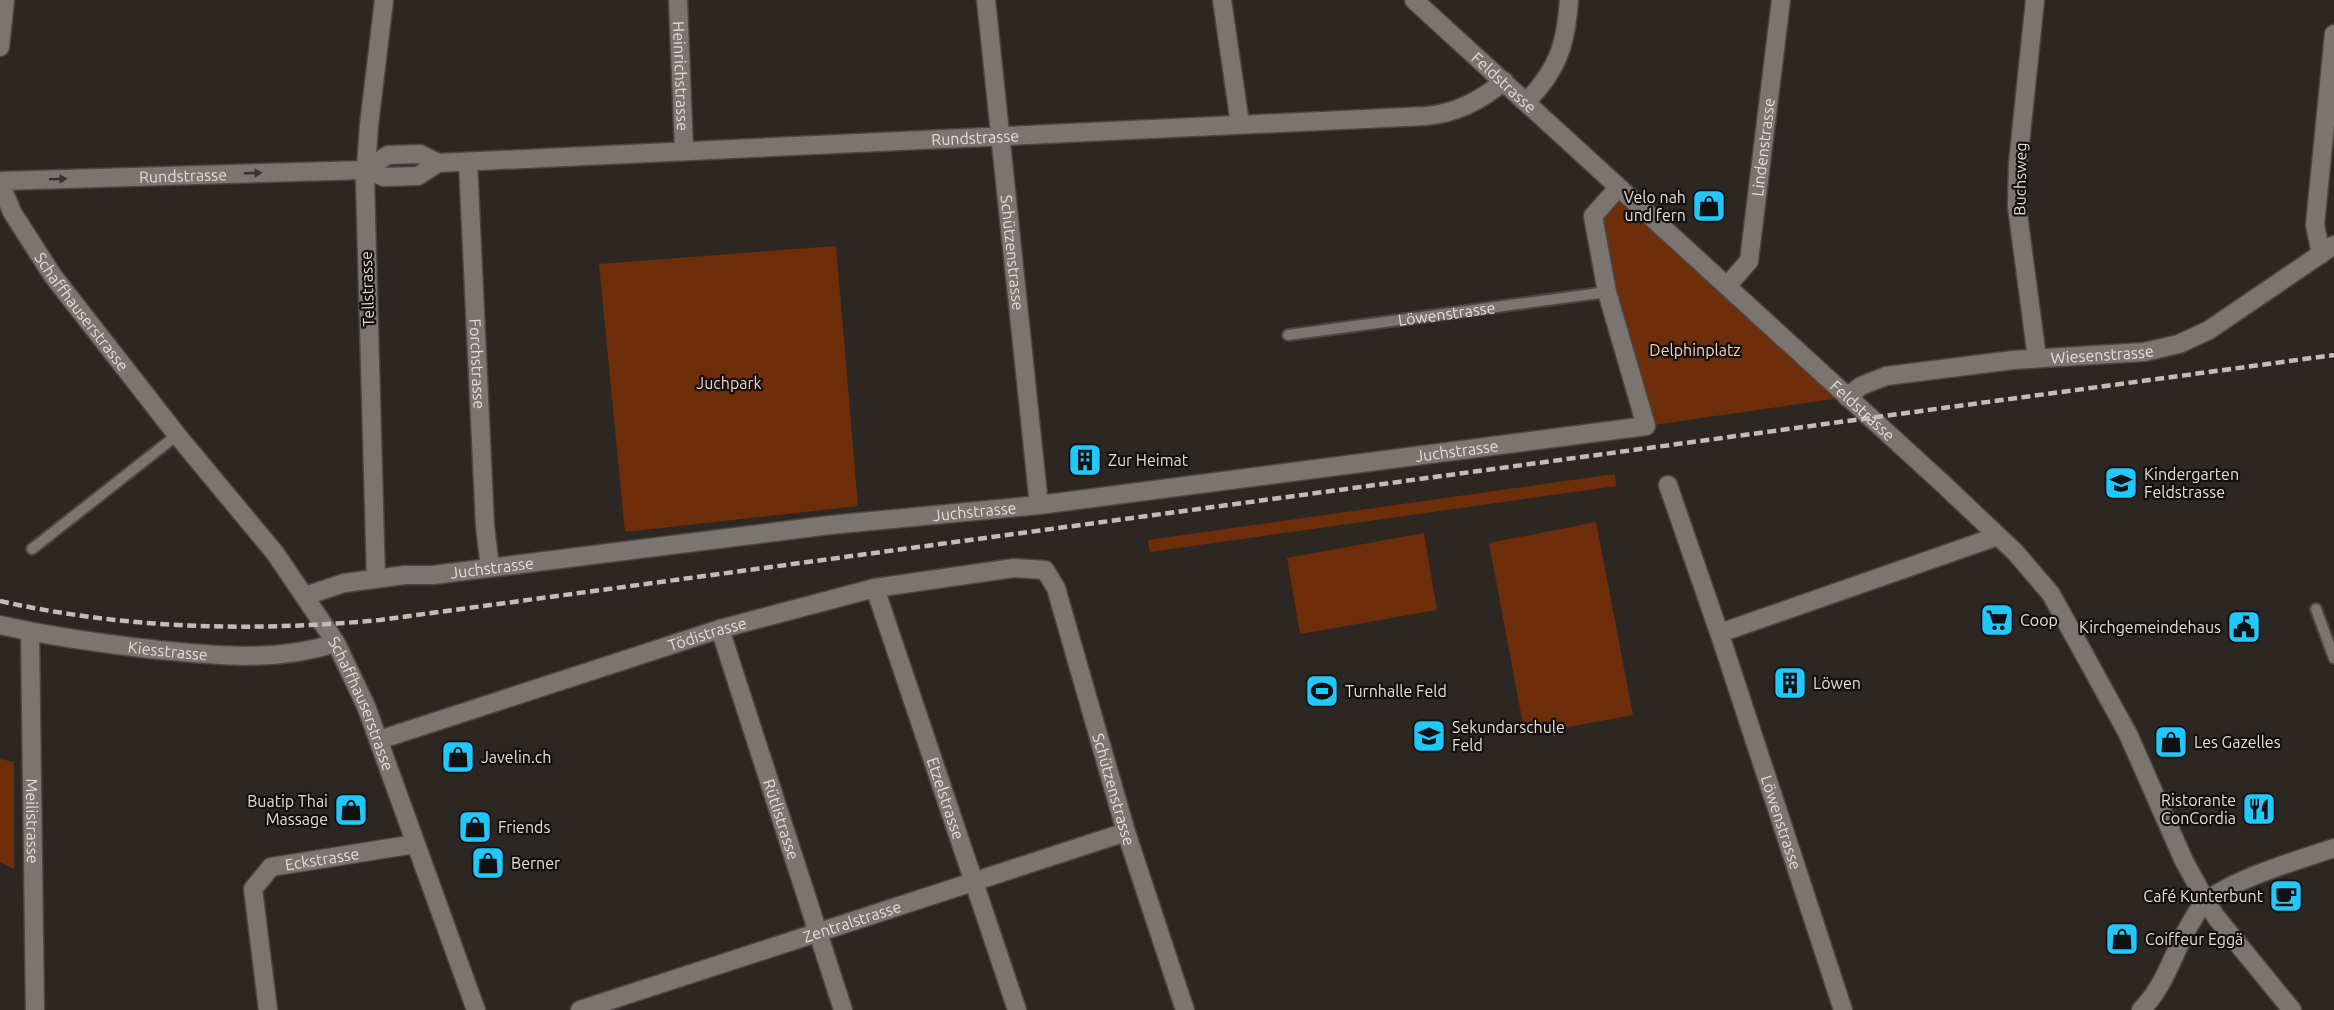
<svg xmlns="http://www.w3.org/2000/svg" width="2334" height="1010" viewBox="0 0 2334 1010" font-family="Ubuntu,sans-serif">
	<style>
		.green { fill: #6d2e09 }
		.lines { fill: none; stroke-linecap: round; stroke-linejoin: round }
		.service-casing { stroke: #4b4643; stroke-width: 14 }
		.minor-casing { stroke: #4b4643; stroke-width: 21 }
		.tertiary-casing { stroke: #4b4643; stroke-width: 21 }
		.secondary-casing { stroke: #4b4643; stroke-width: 21 }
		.service { stroke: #7b7470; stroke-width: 10 }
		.minor { stroke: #7b7470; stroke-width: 18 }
		.tertiary { stroke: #7b7470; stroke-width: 18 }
		.secondary { stroke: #7b7470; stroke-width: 18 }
		.rail { stroke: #c2bdbb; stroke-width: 4.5; stroke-dasharray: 9 4.5; stroke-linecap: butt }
		.oneway { fill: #373331 }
		.labels { text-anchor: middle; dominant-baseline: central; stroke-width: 4.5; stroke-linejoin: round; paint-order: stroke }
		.street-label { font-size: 16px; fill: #e3dedc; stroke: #13100f }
		.poi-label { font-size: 16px; fill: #e3dedc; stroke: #13100f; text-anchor: start }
		.park-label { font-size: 16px; fill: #f9d0bd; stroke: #13100f }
	</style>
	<rect width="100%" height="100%" fill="#2d2724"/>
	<path class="green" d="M1618 188 1847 397 1646 426 1593 216Z
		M836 246 858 506 625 532 599 264Z
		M1615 474 1616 486 1150 552 1148 540Z
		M1596 522 1633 715 1525 735 1489 543Z
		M1424 533 1437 610 1300 634 1287 558Z
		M0 759 14 762V869L0 862Z"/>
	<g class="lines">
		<g class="service-casing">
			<g id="service">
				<path id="s1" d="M1288 335 1607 292"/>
				<path d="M32 549 177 435"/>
				<path d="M2316 609 2334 658"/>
			</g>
		</g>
		<g class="minor-casing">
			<g id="minor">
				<path id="s2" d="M678 0 684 151"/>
				<path id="s3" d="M986 0 1039 505"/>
				<path d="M1222 0 1240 124"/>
				<path d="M2035 0 2018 163 2017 207 2037 358"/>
				<path d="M1526 102C1558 70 1566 44 1569 0"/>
				<path id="s4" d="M468 162 485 526 490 567"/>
				<path d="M365 170 388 155 420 154 438 163"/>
				<path id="s5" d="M0 181 365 170 384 177 418 176 438 163 1426 116C1457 113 1480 101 1504 81"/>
				<path d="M2321 254 2315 225 2334 34"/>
				<path id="s6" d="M1727 286 1749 261 1781 0"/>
				<path id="s7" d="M1847 397 1861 386 1886 376 2013 360 2144 352 2179 344 2209 330 2334 245"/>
				<path id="s8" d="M1668 485 1723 644 1843 1010"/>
				<path d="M376 579 365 181 369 125 384 0"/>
				<path id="s9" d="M875 588 1017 1010"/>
				<path id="s10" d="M305 596 344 583 405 575H433L830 525 1039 505 1646 426 1607 292 1593 216 1618 188"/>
				<path id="s11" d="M0 625C53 637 105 644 159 650 219 656 277 662 336 643"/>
				<path id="s12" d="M720 629 843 1010"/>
				<path id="s13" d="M30 632 35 1010"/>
				<path d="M1720 633 1998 536"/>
				<path id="s14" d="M379 740 720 629 875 588 1014 568 1045 570 1056 588 1126 832 1185 1010"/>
				<path d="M2206 901 2216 917 2292 1010"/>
				<path id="s15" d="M268 1010 253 889 271 867 415 844"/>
				<path id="s16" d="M580 1010 1126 832"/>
			</g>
		</g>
		<g class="tertiary-casing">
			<g id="tertiary">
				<path id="s17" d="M1414 0 1941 482 2015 552 2051 594 2128 734 2184 861 2206 901"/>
				<path d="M2141 1010C2167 984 2174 949 2193 919 2197 912 2201 905 2207 901 2235 878 2299 860 2334 848"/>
			</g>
		</g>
		<g class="secondary-casing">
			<g id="secondary">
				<path d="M0 47 5 0"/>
				<path id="s18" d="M0 182 12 212 53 276 177 435 275 553 336 643 366 706 476 1010"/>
			</g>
		</g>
		<use href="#service" class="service"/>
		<use href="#minor" class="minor"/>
		<use href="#tertiary" class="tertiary"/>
		<use href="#secondary" class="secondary"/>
		<path class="rail" d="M0 601C125 629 253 632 380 620L2334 355"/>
	</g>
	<defs><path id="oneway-solid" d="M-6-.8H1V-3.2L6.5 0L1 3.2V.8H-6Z" transform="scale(1.5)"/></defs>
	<g class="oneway">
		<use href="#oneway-solid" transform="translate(253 173) rotate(-2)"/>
		<use href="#oneway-solid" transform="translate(58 179) rotate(-1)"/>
	</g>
	<defs>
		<g id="shop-square" transform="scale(1.725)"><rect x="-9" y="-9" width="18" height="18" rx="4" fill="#1fc9fd" stroke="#13100f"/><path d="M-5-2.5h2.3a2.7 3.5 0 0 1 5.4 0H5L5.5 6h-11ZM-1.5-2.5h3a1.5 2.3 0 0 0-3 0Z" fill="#111"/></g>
		<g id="building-square" transform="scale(1.725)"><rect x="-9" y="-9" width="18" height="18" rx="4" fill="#1fc9fd" stroke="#13100f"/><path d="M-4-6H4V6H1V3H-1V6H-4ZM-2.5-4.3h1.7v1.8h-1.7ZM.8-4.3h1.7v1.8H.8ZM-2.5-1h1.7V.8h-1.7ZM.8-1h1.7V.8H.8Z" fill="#111"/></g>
		<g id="school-square" transform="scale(1.725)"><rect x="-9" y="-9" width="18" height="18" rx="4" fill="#1fc9fd" stroke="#13100f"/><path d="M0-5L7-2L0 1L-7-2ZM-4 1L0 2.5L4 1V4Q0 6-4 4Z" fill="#111"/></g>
		<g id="supermarket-square" transform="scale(1.725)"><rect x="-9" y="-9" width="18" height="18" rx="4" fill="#1fc9fd" stroke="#13100f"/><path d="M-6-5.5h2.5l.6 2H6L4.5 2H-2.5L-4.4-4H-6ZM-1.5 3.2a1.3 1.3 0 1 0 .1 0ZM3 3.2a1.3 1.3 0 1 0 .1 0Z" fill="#111"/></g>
		<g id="civic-square" transform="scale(1.725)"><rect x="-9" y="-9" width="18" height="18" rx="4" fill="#1fc9fd" stroke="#13100f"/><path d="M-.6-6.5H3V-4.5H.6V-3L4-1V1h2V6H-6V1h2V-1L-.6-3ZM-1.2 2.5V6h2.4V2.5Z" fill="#111"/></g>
		<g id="stadium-square" transform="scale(1.725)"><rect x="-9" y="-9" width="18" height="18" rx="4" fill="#1fc9fd" stroke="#13100f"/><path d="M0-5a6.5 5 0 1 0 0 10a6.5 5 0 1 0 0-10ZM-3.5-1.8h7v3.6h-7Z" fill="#111"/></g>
		<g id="restaurant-square" transform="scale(1.725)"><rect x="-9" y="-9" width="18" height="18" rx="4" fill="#1fc9fd" stroke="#13100f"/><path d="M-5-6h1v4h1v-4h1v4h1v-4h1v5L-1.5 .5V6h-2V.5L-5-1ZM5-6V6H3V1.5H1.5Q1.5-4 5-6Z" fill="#111"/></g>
		<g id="cafe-square" transform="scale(1.725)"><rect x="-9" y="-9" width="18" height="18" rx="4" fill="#1fc9fd" stroke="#13100f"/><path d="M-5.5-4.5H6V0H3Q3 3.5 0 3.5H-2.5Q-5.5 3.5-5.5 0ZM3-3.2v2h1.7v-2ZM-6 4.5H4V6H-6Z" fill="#111"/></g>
	</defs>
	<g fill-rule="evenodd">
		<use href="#shop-square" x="1709" y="206"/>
		<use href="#building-square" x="1085" y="460"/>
		<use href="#school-square" x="2121" y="483"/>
		<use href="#supermarket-square" x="1997" y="620"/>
		<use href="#civic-square" x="2244" y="627"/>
		<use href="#building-square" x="1790" y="683"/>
		<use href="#stadium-square" x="1322" y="691"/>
		<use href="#school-square" x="1429" y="736"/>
		<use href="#shop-square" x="2171" y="742"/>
		<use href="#shop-square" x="458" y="757"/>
		<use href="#restaurant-square" x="2259" y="809"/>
		<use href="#shop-square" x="351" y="810"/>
		<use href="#shop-square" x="475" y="827"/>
		<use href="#shop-square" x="488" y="863"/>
		<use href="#cafe-square" x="2286" y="896"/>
		<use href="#shop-square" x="2122" y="939"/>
	</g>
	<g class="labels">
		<g class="street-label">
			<text stroke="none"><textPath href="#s2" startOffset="76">Heinrichstrasse</textPath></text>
			<text stroke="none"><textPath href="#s17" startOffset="122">Feldstrasse</textPath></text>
			<text stroke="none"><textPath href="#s5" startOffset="981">Rundstrasse</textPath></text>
			<text stroke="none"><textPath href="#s6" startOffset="148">Lindenstrasse</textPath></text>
			<text stroke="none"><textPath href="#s5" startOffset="183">Rundstrasse</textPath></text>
			<text transform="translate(2020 179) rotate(-89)">Buchsweg</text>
			<text stroke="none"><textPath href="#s3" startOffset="254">Schützenstrasse</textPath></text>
			<text transform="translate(367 289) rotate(-92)">Tellstrasse</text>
			<text stroke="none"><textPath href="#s18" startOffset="154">Schaffhauserstrasse</textPath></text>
			<text stroke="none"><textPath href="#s1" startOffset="160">Löwenstrasse</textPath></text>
			<text stroke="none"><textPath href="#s7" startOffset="262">Wiesenstrasse</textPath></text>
			<text stroke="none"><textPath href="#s4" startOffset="202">Forchstrasse</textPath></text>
			<text stroke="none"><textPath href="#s17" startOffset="608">Feldstrasse</textPath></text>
			<text stroke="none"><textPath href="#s10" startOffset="1162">Juchstrasse</textPath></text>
			<text stroke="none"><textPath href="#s10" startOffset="676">Juchstrasse</textPath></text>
			<text stroke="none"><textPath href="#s10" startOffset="190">Juchstrasse</textPath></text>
			<text stroke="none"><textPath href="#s14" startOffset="345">Tödistrasse</textPath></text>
			<text stroke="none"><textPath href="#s11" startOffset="170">Kiesstrasse</textPath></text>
			<text stroke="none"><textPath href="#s18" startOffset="638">Schaffhauserstrasse</textPath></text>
			<text stroke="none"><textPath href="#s14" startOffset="921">Schützenstrasse</textPath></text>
			<text stroke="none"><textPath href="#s9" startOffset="222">Etzelstrasse</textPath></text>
			<text stroke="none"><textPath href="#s12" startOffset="200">Rütlistrasse</textPath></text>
			<text stroke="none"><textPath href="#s13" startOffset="189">Meilistrasse</textPath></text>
			<text stroke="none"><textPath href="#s8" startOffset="356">Löwenstrasse</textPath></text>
			<text stroke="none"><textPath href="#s15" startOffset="202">Eckstrasse</textPath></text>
			<text stroke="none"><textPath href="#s16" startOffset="286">Zentralstrasse</textPath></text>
		</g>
		<g class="poi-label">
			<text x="1686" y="197" text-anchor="end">Velo nah<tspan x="1686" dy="18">und fern</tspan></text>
			<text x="1108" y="460">Zur Heimat</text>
			<text x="2144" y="474">Kindergarten<tspan x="2144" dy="18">Feldstrasse</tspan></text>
			<text x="2020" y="620">Coop</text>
			<text x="2221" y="627" text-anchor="end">Kirchgemeindehaus</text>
			<text x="1813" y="683">Löwen</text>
			<text x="1345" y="691">Turnhalle Feld</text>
			<text x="1452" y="727">Sekundarschule<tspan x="1452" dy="18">Feld</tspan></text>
			<text x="2194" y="742">Les Gazelles</text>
			<text x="481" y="757">Javelin.ch</text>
			<text x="2236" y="800" text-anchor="end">Ristorante<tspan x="2236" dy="18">ConCordia</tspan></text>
			<text x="328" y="801" text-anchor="end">Buatip Thai<tspan x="328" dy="18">Massage</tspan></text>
			<text x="498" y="827">Friends</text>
			<text x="511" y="863">Berner</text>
			<text x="2263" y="896" text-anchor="end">Café Kunterbunt</text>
			<text x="2145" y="939">Coiffeur Eggä</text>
		</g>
		<g class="park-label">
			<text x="1695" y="350">Delphinplatz</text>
			<text x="729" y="383">Juchpark</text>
		</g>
	</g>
</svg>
